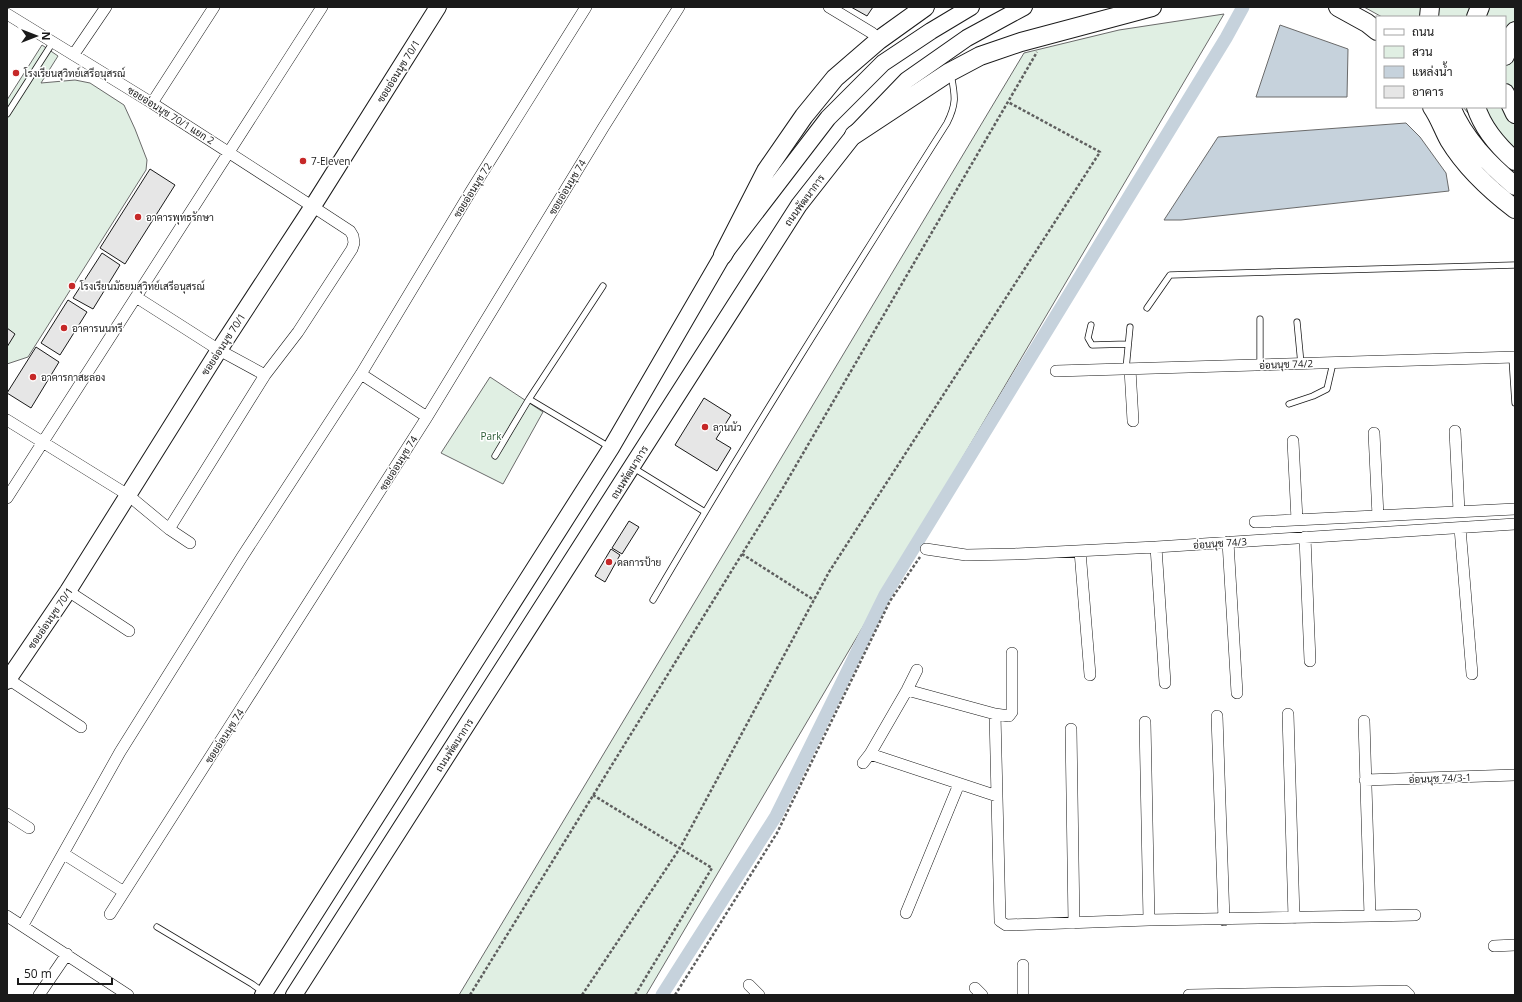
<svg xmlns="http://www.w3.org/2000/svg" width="1522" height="1002" viewBox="0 0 1522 1002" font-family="'Open Sans',Sarabun,sans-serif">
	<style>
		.green { fill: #e0efe3; stroke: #6a6a6a }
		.water { fill: #c6d2dc; stroke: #6a6a6a }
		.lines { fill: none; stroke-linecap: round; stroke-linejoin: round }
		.canal { stroke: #c6d2dc; stroke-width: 13 }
		.building { fill: #e6e6e6; stroke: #1a1a1a }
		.lane-casing { stroke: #1a1a1a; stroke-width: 7 }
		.street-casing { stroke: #1a1a1a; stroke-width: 12 }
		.secondary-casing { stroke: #1a1a1a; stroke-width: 18 }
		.primary-casing { stroke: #1a1a1a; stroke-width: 20 }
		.path { stroke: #5f5f5f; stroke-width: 2.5; stroke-dasharray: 3 2; stroke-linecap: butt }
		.lane { stroke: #fff; stroke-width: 5.5 }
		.street { stroke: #fff; stroke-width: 11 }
		.secondary { stroke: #fff; stroke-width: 16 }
		.primary { stroke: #fff; stroke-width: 18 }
		.poi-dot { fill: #c62828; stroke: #fff; stroke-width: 1.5 }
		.labels { text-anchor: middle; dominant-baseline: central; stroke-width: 3; stroke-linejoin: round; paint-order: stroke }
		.street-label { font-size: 10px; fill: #1a1a1a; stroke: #fff }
		.poi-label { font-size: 10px; fill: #1a1a1a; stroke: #fff; text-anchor: start }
		.park-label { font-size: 10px; fill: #2b5a34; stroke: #fff }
	</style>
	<rect width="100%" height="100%" fill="#fff"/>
	<path class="green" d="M1364 7H1515V153L1484 132 1463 107H1505V17H1382Z
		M1224 14 646 995H459L1024 53 1119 30Z
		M42 45 58 56 41 83 75 80 90 83 124 105 135 129 147 160 146 170 28 357 7 364V100Z
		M490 377 543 412 503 484 441 453Z"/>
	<path class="water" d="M1280 25 1348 49 1347 97H1256Z
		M1406 123 1420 137 1446 173 1449 191 1181 220H1164L1218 137Z"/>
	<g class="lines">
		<path class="canal" d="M662 995 776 816 885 595 1226 38 1243 7"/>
	</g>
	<path class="building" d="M851 7H873L867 16Z
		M150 169 175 185 125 264 100 248Z
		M102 253 120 265 93 309 73 298Z
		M68 300 87 312 60 355 41 343Z
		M7 328 15 334 7 347Z
		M36 347 59 362 31 408 7 393Z
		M704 398 731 415 716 439 731 448 717 471 675 445Z
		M629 521 639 527 622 554 612 548Z
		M611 549 620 555 605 582 595 576Z"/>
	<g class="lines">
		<g class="lane-casing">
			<path id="lane" d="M7 114 53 42
				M1147 308 1170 275 1515 265
				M1297 322 1301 364
				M1091 325 1088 338 1092 345 1128 344
				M1512 358 1515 403
				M1260 365V319
				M1126 369 1130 327
				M529 399 611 448
				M1289 404 1313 396 1327 389 1333 363
				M495 456 529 399 603 286
				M632 467 705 512
				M653 600C747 439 847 281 947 123 957 103 955 96 951 74
				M157 927 252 984 263 992"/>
		</g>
		<g class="street-casing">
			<path id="street" d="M829 7 872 33 879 40
				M7 14 152 103 321 212 350 231 353 236 354 243 352 249 298 332 265 375 169 529
				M74 54 106 7
				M152 103 214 7
				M136 297 219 350 265 375
				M1130 369 1133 421
				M1056 371 1515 357
				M361 374 427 417
				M7 420 128 495 169 529 190 543
				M1455 431 1459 511
				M1374 433 1378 516
				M1293 441 1297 520
				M7 498 322 7
				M1255 522 1515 509
				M1460 528 1472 674
				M1305 537 1310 661
				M1228 542 1237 693
				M1156 547 1165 683
				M926 549 966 555 1015 554 1156 547 1515 524
				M1080 551 1090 675
				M68 591 129 631
				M8 679 81 727
				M907 690 995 714 1009 716 1012 712V653
				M995 714 1000 921 1006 925 1149 920 1370 916 1364 721
				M1288 714 1294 918
				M1217 716 1224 920
				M1145 722 1149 920
				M1071 729 1074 923
				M870 754 997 796
				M863 763 870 754 907 690 917 670
				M1365 780 1515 775
				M7 814 29 828
				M64 854 124 892
				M906 913 959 784
				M110 914 427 417 603 128 679 7
				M7 916 128 995
				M1370 916 1415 915
				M23 925 120 752 242 557 361 374 471 191 586 7
				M1494 946 1515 945
				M1023 965V995
				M749 985 759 995
				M975 988 982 995
				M39 995 67 954
				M1189 995 1405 991 1409 995"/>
		</g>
		<g class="secondary-casing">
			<path id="secondary" d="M7 681 68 591 219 350 313 206 438 7
				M263 995 611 448 723 255 828 118 883 63 931 31 971 7
				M294 995 799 205 854 135 907 80 967 38 1024 7"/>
		</g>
		<g class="primary-casing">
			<path id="primary" d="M1338 7 1367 23 1377 31
				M1429 17 1430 7
				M1476 17 1480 7
				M1505 56 1511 37 1515 31
				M1505 93 1515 114
				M1432 107C1439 117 1443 129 1449 140 1466 168 1490 190 1515 209
				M1451 107C1464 139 1489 164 1515 186
				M1476 107C1483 129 1498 146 1515 161
				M854 135 948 73 980 56 1021 42 1152 7
				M723 255 766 171 804 116 835 78 879 40 925 7"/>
		</g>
		<path class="path" d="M742 554 814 600
			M593 795 712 868 635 995
			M470 995 784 486 1037 52
			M582 995 680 848 829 572 1100 152 1008 102
			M675 995 777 833 890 601 920 557"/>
		<use href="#lane" class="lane"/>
		<use href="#street" class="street"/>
		<use href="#secondary" class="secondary"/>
		<use href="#primary" class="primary"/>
	</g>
	<g class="poi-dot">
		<circle cx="16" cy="73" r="4"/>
		<circle cx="303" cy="161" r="4"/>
		<circle cx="138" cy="217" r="4"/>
		<circle cx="72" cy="286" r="4"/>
		<circle cx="64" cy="328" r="4"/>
		<circle cx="33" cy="377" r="4"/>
		<circle cx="705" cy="427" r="4"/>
		<circle cx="609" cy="562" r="4"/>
	</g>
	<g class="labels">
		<g class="street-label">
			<text transform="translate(398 71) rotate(-58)">ซอยอ่อนนุช 70/1</text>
			<text transform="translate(171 115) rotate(32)">ซอยอ่อนนุช 70/1 แยก 2</text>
			<text transform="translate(567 187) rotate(-59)">ซอยอ่อนนุช 74</text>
			<text transform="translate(472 190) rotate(-58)">ซอยอ่อนนุช 72</text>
			<text transform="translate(804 200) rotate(-54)">ถนนพัฒนาการ</text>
			<text transform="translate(223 344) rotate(-57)">ซอยอ่อนนุช 70/1</text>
			<text transform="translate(1286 364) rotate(-2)">อ่อนนุช 74/2</text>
			<text transform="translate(398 463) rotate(-58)">ซอยอ่อนนุช 74</text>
			<text transform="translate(629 472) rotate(-58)">ถนนพัฒนาการ</text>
			<text transform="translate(1220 543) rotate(-4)">อ่อนนุช 74/3</text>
			<text transform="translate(50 618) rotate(-56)">ซอยอ่อนนุช 70/1</text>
			<text transform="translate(224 736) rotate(-57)">ซอยอ่อนนุช 74</text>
			<text transform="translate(454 745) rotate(-57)">ถนนพัฒนาการ</text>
			<text transform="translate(1440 778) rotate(-2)">อ่อนนุช 74/3-1</text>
		</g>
		<g class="poi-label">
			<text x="24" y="73">โรงเรียนสุวิทย์เสรีอนุสรณ์</text>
			<text x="311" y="161">7-Eleven</text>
			<text x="146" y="217">อาคารพุทธรักษา</text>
			<text x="80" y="286">โรงเรียนมัธยมสุวิทย์เสรีอนุสรณ์</text>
			<text x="72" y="328">อาคารนนทรี</text>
			<text x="41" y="377">อาคารกาสะลอง</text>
			<text x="713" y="427">ลานนัว</text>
			<text x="617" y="562">ดลการป้าย</text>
		</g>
		<g class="park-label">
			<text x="491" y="436">Park</text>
		</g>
	</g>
	<rect width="1522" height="1002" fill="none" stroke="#1a1a1a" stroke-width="16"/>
	<rect x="1376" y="16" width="130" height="92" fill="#ffffff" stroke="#a3a3a3"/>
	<rect x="1384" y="29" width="20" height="6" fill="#ffffff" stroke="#a3a3a3"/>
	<text x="1412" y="36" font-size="12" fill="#1a1a1a">ถนน</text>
	<rect x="1384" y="46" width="20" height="12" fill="#e0efe3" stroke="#a3a3a3"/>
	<text x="1412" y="56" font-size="12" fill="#1a1a1a">สวน</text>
	<rect x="1384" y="66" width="20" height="12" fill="#c6d2dc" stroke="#a3a3a3"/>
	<text x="1412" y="76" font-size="12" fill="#1a1a1a">แหล่งน้ำ</text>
	<rect x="1384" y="86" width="20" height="12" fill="#e6e6e6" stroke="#a3a3a3"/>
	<text x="1412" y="96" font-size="12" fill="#1a1a1a">อาคาร</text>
	<g transform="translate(36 36) rotate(90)" stroke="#ffffff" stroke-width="3" paint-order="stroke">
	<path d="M0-3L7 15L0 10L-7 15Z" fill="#1a1a1a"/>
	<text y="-6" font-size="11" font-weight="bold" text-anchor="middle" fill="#1a1a1a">N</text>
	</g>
	<path d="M18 978v6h94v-6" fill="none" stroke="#1a1a1a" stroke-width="2"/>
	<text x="24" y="978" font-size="12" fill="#1a1a1a" stroke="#ffffff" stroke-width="3" paint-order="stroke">50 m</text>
</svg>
